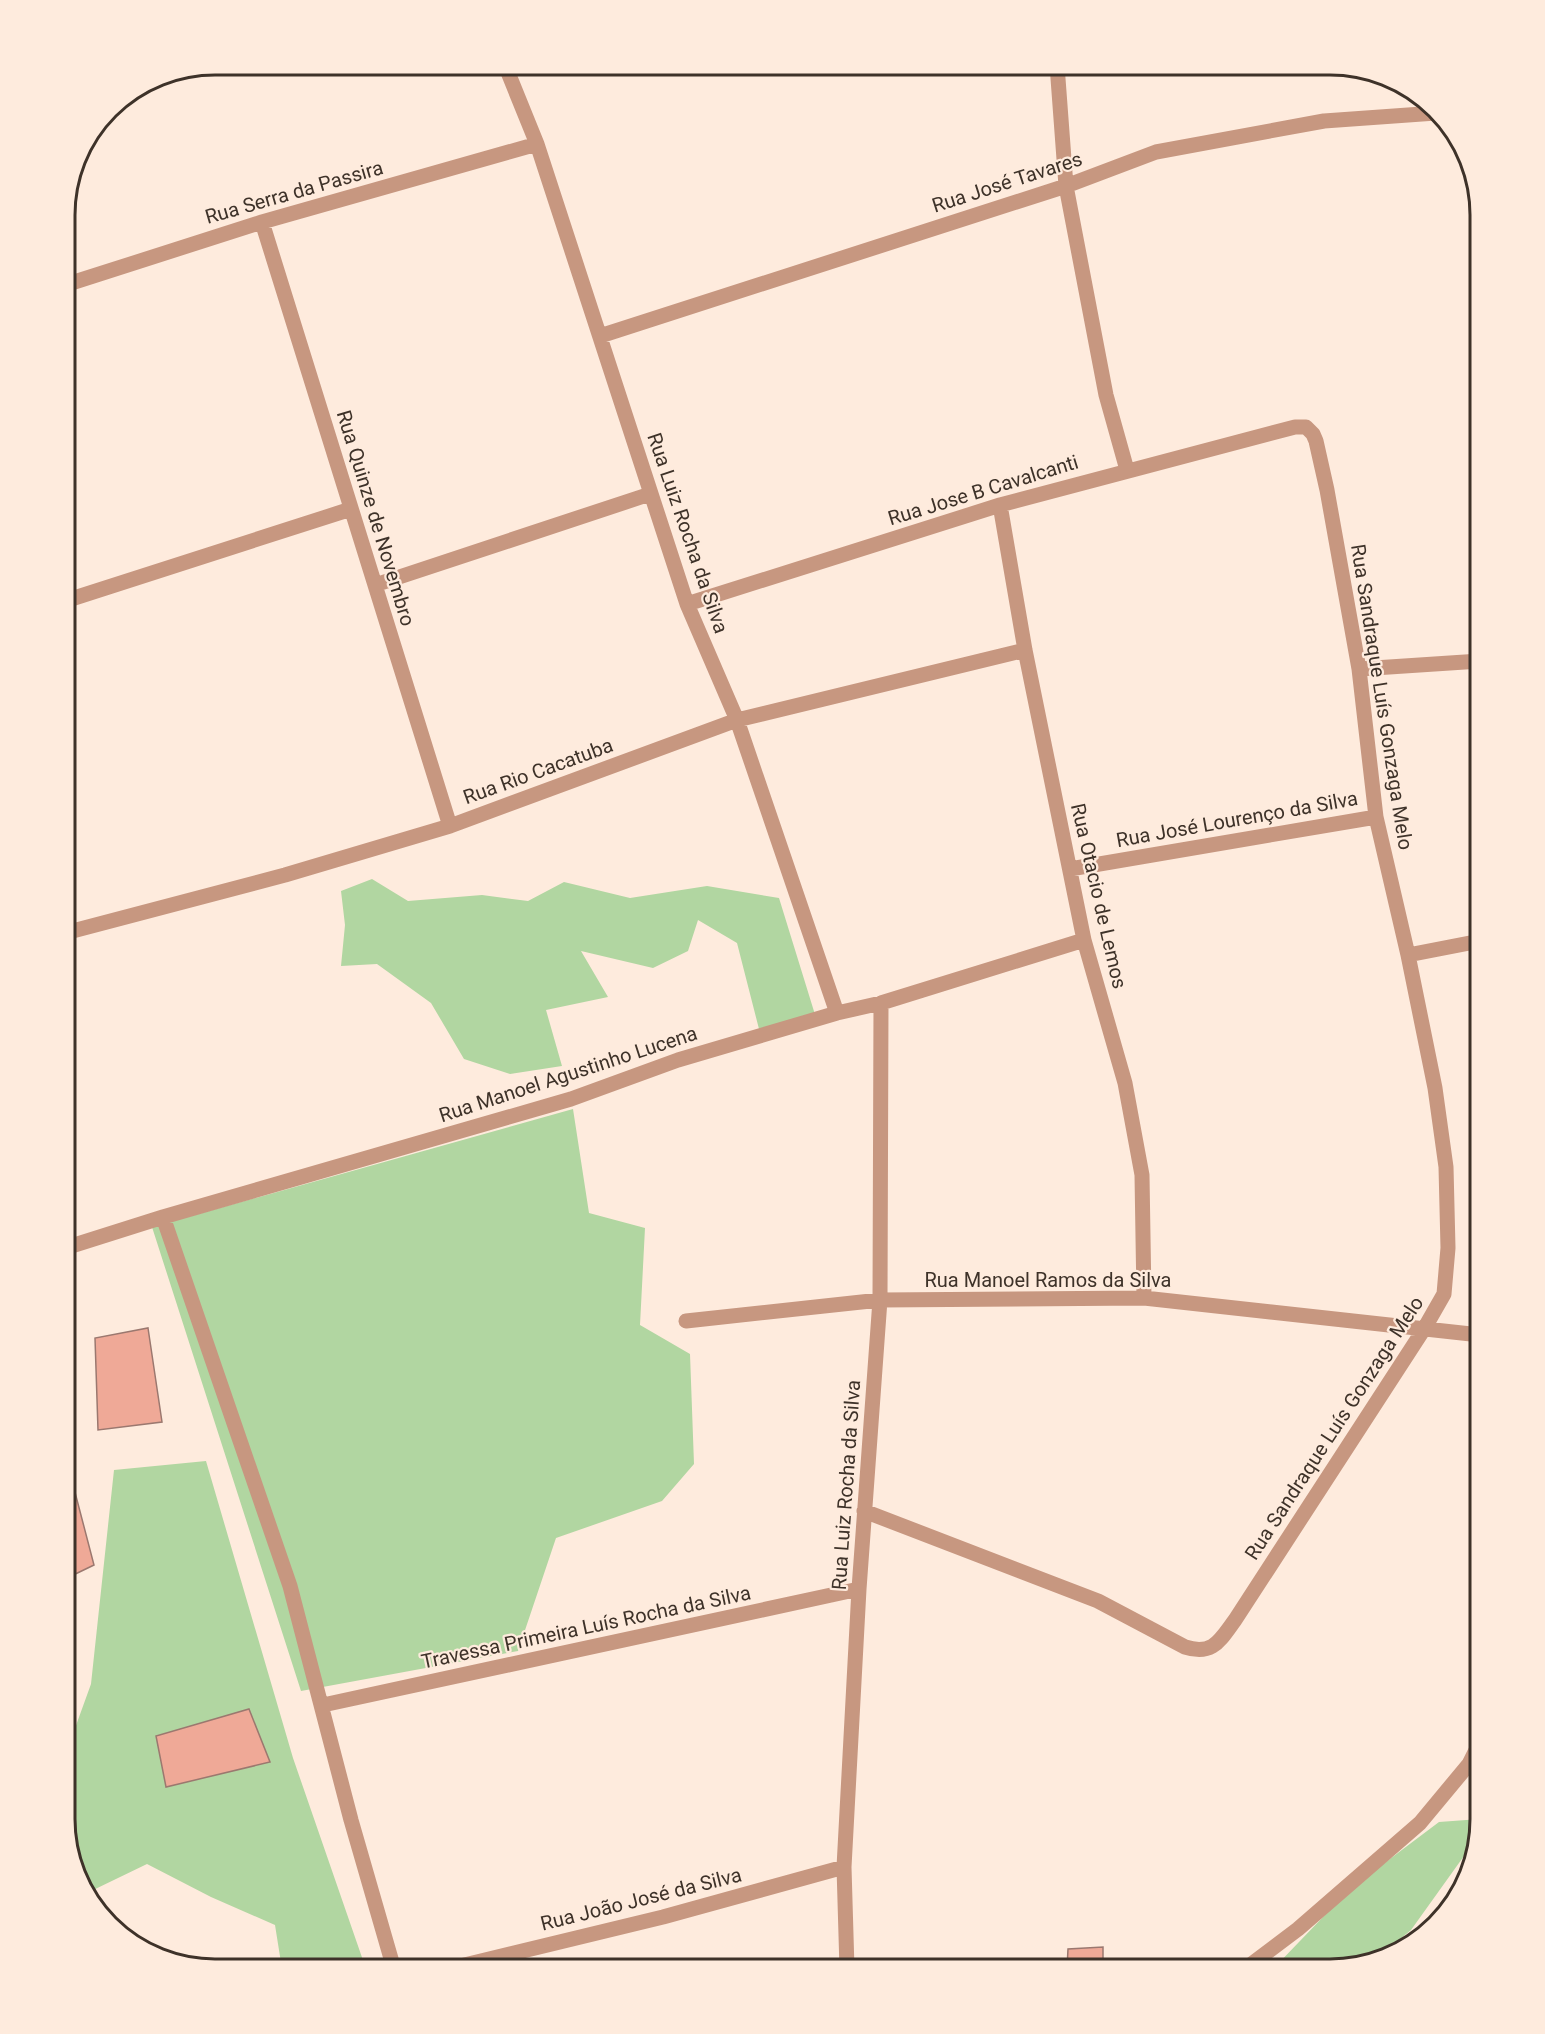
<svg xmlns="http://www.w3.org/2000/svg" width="1545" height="2034" viewBox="0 0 1545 2034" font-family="Roboto,sans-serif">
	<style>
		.green { fill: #b1d6a1 }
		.building { fill: #efa997; stroke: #9b786f; stroke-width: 1.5 }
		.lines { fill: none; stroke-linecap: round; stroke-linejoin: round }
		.minor { stroke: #c79780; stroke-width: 15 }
		.labels { text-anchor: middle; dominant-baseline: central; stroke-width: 4.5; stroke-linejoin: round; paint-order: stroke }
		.street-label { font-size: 20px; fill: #3e3229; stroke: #feebdd }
		.rim { fill: none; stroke: #3e3229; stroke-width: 3 }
	</style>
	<rect width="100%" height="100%" fill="#feebdd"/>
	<path class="green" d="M372 879 408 901 482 895 528 901 564 882 630 898 707 886 779 898 817 1021 759 1029 737 943 698 920 688 951 653 968 581 951 608 997 546 1010 562 1066 510 1074 464 1059 431 1003 377 964 341 966 345 925 341 891Z
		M573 1109 589 1213 645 1228 640 1325 690 1354 694 1464 662 1501 556 1538 518 1651 301 1691 152 1227Z
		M206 1461 293 1758 366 1969H282L275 1925 211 1897 147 1864 87 1893 65 1820V1732L74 1731 91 1684 114 1470Z
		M1480 1819 1464 1856 1411 1930 1382 1954 1331 1969H1273L1350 1889 1439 1822Z"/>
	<path class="building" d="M148 1328 162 1422 98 1430 95 1338Z
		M65 1454 94 1565 65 1579Z
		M249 1709 270 1762 166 1787 156 1736Z
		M1103 1947V1969H1067L1068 1949Z"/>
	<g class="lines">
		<path class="minor" d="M505 65 537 144 687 604 737 720 837 1013
			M1057 65 1066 186 1106 395 1127 470
			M262 222 450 826
			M65 285 262 222 537 144
			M600 336 1066 186 1156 152 1324 121 1436 113
			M1000 505 1025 650 1084 940 1125 1083 1142 1175 1144 1298
			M375 585 650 494
			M65 601 351 509
			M687 604 1000 505 1295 427H1306L1313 434 1316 441 1327 490 1359 669 1376 817 1408 955 1435 1088 1446 1167 1448 1248 1444 1294 1424 1329 1235 1620C1220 1640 1213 1656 1185 1647L1098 1601 864 1511
			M1359 669 1480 661
			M1070 869 1376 817
			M65 933 285 875 450 826 737 720 1025 650
			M1408 955 1480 941
			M163 1217 290 1586 351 1820 394 1969
			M65 1248 163 1217 571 1099 678 1060 837 1013 881 1003 1084 940
			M686 1321 880 1300 1144 1298 1480 1335
			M323 1705 859 1589
			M448 1969 663 1917 844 1867
			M847 1969 844 1867 859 1589 880 1300 881 1003
			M1245 1969 1298 1929 1420 1823 1469 1764 1480 1742"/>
	</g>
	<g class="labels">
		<g class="street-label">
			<text transform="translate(1007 182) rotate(-18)">Rua José Tavares</text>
			<text transform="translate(294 192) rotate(-16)">Rua Serra da Passira</text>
			<text transform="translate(983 490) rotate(-17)">Rua Jose B Cavalcanti</text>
			<text transform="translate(376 518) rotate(73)">Rua Quinze de Novembro</text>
			<text transform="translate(688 533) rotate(71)">Rua Luiz Rocha da Silva</text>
			<text transform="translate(1382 697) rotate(81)">Rua Sandraque Luís Gonzaga Melo</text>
			<text transform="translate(538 771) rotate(-20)">Rua Rio Cacatuba</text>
			<text transform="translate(1237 819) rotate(-10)">Rua José Lourenço da Silva</text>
			<text transform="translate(1099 896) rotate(77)">Rua Otacio de Lemos</text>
			<text transform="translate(568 1074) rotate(-18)">Rua Manoel Agustinho Lucena</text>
			<text x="1048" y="1280">Rua Manoel Ramos da Silva</text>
			<text transform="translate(1334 1428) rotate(-57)">Rua Sandraque Luís Gonzaga Melo</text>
			<text transform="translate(846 1485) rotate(-86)">Rua Luiz Rocha da Silva</text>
			<text transform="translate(586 1627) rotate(-12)">Travessa Primeira Luís Rocha da Silva</text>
			<text transform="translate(641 1899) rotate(-14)">Rua João José da Silva</text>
		</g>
	</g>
	<path d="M0 0H1545V2034H0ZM215 75H1330A140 140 0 0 1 1470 215V1819A140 140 0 0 1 1330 1959H215A140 140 0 0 1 75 1819V215A140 140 0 0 1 215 75Z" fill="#feebdd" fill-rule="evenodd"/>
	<path class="rim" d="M215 75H1330A140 140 0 0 1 1470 215V1819A140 140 0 0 1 1330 1959H215A140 140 0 0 1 75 1819V215A140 140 0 0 1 215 75Z"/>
</svg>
